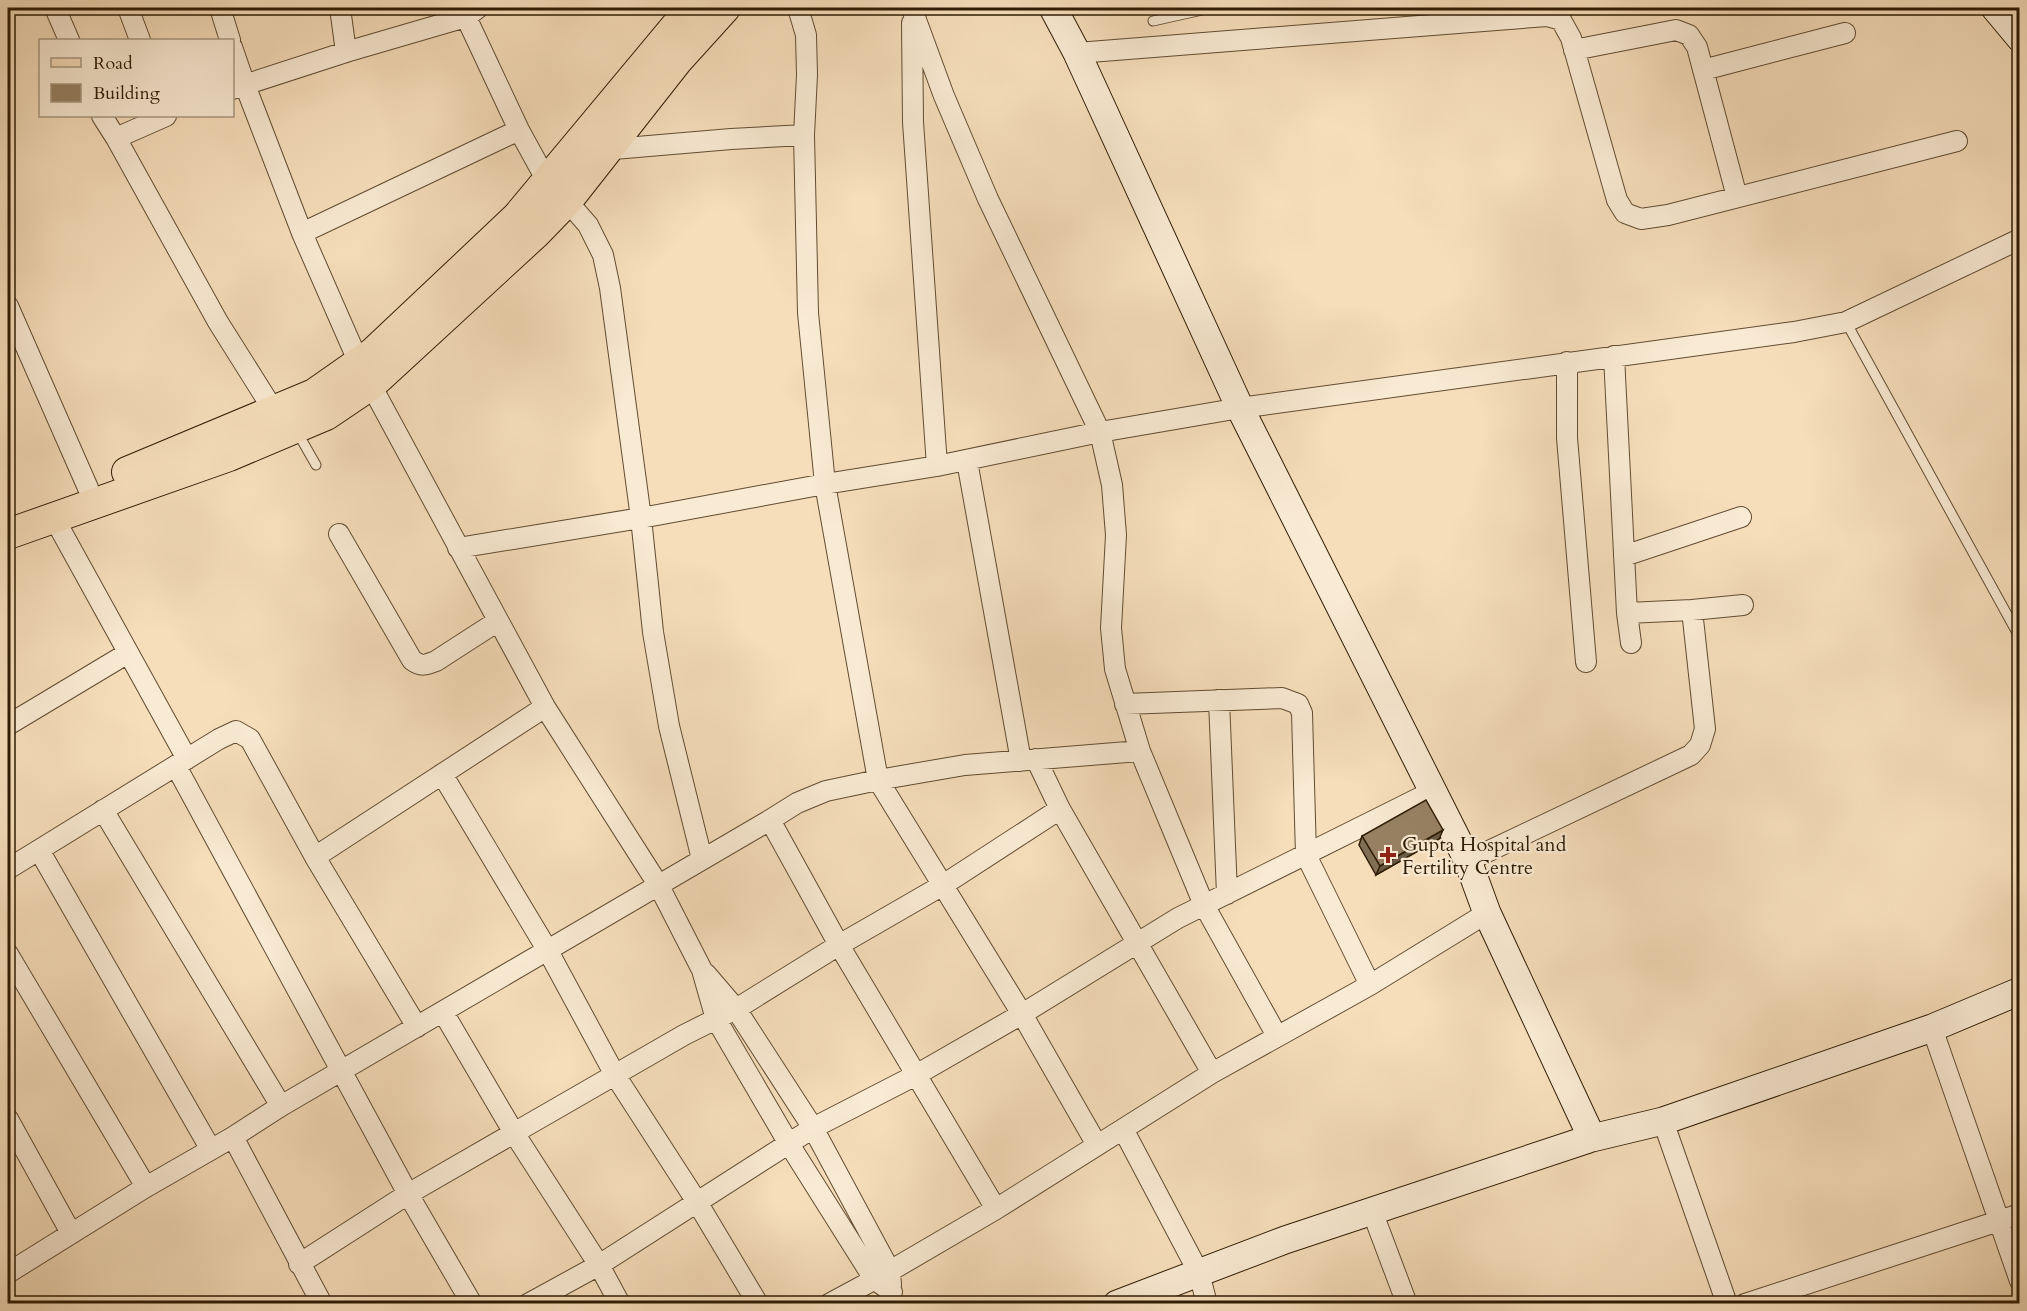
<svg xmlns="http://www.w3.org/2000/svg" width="2027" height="1311" viewBox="0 0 2027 1311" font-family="Cardo,serif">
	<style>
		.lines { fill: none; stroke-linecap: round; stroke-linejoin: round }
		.lane-casing { stroke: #614c32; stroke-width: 11 }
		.street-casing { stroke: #614c32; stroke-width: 22 }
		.secondary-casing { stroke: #2f1c04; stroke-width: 29 }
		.primary-casing { stroke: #2f1c04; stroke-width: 32 }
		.lane { stroke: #f9ead3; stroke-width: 9 }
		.street { stroke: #f9ead3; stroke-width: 20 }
		.secondary { stroke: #f9ead3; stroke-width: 27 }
		.primary { stroke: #f6debb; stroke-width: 30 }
		.wall { fill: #816f55; stroke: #2f1c04; stroke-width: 1.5 }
		.shaded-wall { fill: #695a45; stroke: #2f1c04; stroke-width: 1.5 }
		.building { fill: #968163; stroke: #2f1c04; stroke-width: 1.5 }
		.poi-dot { fill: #8f2418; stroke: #f9ead3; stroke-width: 2 }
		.labels { text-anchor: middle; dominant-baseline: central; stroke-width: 4.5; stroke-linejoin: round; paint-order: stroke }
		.poi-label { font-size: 20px; fill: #2f1c04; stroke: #f9ead3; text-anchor: start }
	</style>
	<rect width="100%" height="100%" fill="#f6debb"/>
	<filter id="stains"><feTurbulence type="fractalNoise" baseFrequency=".00333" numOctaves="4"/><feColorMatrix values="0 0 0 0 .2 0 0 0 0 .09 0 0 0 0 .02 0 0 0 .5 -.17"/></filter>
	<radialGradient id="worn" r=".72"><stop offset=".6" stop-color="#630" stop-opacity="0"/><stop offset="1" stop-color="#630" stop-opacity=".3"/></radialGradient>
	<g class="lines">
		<g class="lane-casing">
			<path id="lane" d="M1153 21 1211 8
				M1846 322 2020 638
				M296 430 316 465"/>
		</g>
		<g class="street-casing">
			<path id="street" d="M55 8 69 40
				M128 8 140 40
				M220 8 230 40
				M340 8 346 52
				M798 8 806 35 807 75 804 135 808 313 825 484 878 780 1022 1014 1097 1145
				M912 9 944 96 988 199 1100 432 1112 485 1116 535 1111 628 1115 669 1140 751
				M466 17 519 130 548 183 567 201 588 225 603 255 610 288 641 518 653 632 669 726 702 859
				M912 23 913 122 937 466
				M232 47 245 85 302 233 359 363 545 707 659 886 702 970 716 1019 789 1144 874 1279 892 1292
				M1574 50 1676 30 1689 35 1697 47 1737 197
				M1077 53 1547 16 1561 20 1571 38 1617 200 1625 213 1641 219 1668 215 1957 141
				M1703 70 1845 33
				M232 89 346 52 466 17 478 8
				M102 116 116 138 218 322 274 411
				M116 138 166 116
				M602 150 731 139 804 135
				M302 233 519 130
				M8 306 88 488
				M1614 356 1627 613 1631 643
				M1567 362V438L1586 662
				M967 461 1021 761
				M54 518 187 759
				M339 534 412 660C421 667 426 665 436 661L498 621
				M458 548 641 518 825 484 937 466 1100 432 1240 408 1794 332 1846 322 2020 239
				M1624 556 1741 517
				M1627 613 1692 610 1743 605
				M1219 700 1227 894
				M1125 704 1282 698 1298 704 1302 713 1306 855 1370 985
				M8 725 128 653
				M1036 759 1060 809 1212 1073
				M176 766 408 1194 472 1304
				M442 774 548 951 615 1075 697 1202 758 1304
				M103 810 281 1106
				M770 820 839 945 996 1209
				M39 850 210 1148
				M315 857 545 707
				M1468 861 1691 755 1700 745 1705 729 1692 610
				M8 869 219 739 236 731 250 739 315 857 417 1027
				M8 954 146 1187
				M706 974 736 1009 813 1128 890 1271 891 1285
				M443 1012 514 1133 599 1265 620 1304
				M1932 1028 2020 1281
				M8 1119 71 1233
				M1663 1121 1727 1304
				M1123 1129 1199 1273 1207 1304
				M233 1137 281 1106 770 820 797 803 826 791 878 780 965 765 1140 751 1204 905 1277 1036
				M1372 1211 1407 1304
				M299 1264 408 1194 684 1035 736 1009 839 945 943 885 1060 809
				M8 1273 146 1187 233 1137 322 1304
				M528 1304 599 1265 813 1128 916 1075 1022 1014 1178 918 1433 791
				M829 1304 890 1271 996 1209 1212 1073 1370 985 1487 913
				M1745 1304 2020 1214"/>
		</g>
		<g class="secondary-casing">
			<path id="secondary" d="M1053 8 1077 53 1240 408 1468 861 1487 913 1592 1138
				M1995 8 2020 38
				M1117 1304 1285 1240 1592 1138 1663 1121 1932 1028 2020 991"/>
		</g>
		<g class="primary-casing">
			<path id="primary" d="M127 472 314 394 374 352 517 217 691 8
				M8 534 229 456 326 415 372 384 535 234 567 201 677 61 725 8"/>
		</g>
		<use href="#lane" class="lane"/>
		<use href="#street" class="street"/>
		<use href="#secondary" class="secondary"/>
		<use href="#primary" class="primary"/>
	</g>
	<path class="wall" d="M1362 836 1439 839 1376 875 1359 845Z"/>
	<path class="shaded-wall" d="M1443 830 1439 839 1376 875 1380 866Z"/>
	<path class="building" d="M1426 800 1443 830 1380 866 1362 836Z"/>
	<path class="poi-dot" d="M1385 846h6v6h6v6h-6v6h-6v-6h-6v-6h6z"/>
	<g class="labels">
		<g class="poi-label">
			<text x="1402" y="844">Gupta Hospital and<tspan x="1402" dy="23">Fertility Centre</tspan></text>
		</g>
	</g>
	<rect width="2027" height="1311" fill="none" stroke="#f6debb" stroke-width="30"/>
	<rect x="9" y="9" width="2009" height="1293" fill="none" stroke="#2f1c04" stroke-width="3"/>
	<rect x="15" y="15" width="1997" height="1281" fill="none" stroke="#2f1c04" stroke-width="1.5"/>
	<rect x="39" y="39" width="195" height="78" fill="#f9ead3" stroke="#a89880" stroke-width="1.5"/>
	<rect x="51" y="58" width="30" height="9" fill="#f6debb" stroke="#a89880" stroke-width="1.5"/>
	<text x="93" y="69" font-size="18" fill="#2f1c04">Road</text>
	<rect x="51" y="84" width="30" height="18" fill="#968163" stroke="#a89880" stroke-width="1.5"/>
	<text x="93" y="99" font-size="18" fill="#2f1c04">Building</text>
	<rect width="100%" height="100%" filter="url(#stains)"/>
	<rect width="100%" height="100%" fill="url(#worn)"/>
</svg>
